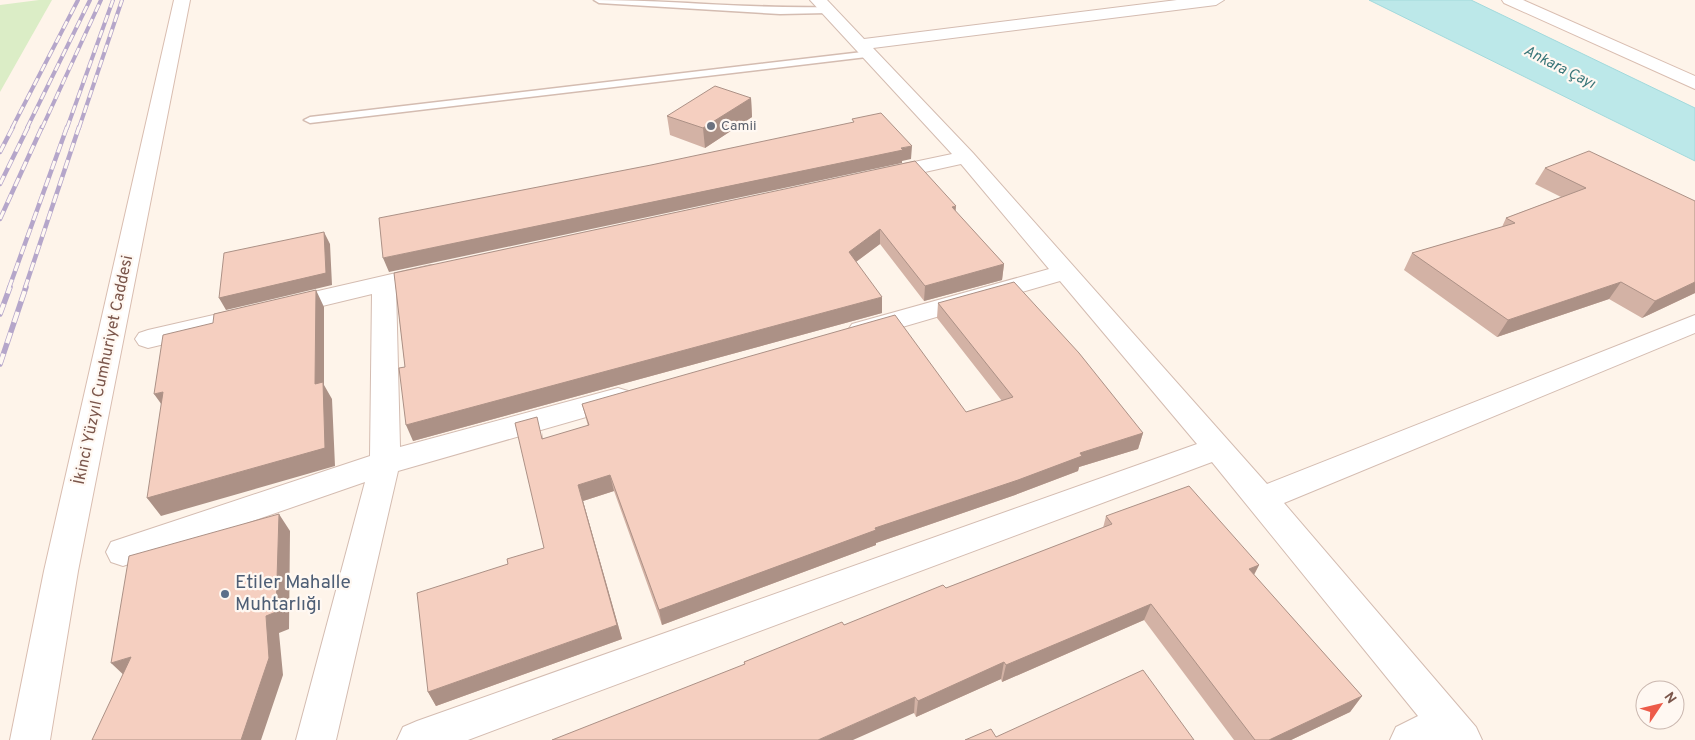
<svg xmlns="http://www.w3.org/2000/svg" width="1695" height="740" viewBox="0 0 1695 740" font-family="Overpass,sans-serif">
	<style>
		.green { fill: #dbedc6 }
		.water { fill: #bce8e9; stroke: #a2d9dc }
		.lines { fill: none; stroke-linecap: round; stroke-linejoin: round }
		.service-casing { stroke: #d4bcb1; stroke-width: 3 }
		.minor-casing { stroke: #d4bcb1; stroke-width: 2 }
		.secondary-casing { stroke: #d9bdb0; stroke-width: 2 }
		.service { fill: #fff; fill-rule: evenodd }
		.minor { fill: #fff; fill-rule: evenodd }
		.secondary { fill: #fff; fill-rule: evenodd }
		.rail-far2-casing { stroke: #b5a6ca; stroke-width: 4 }
		.rail-far1-casing { stroke: #b5a6ca; stroke-width: 4.5 }
		.rail-casing { stroke: #b5a6ca; stroke-width: 5.5 }
		.rail-far2 { stroke: #fff8f2; stroke-width: 2.5; stroke-dasharray: 8; stroke-linecap: butt }
		.rail-far1 { stroke: #fff8f2; stroke-width: 3; stroke-dasharray: 9; stroke-linecap: butt }
		.rail { stroke: #fff8f2; stroke-width: 4; stroke-dasharray: 11; stroke-linecap: butt }
		.wall { fill: #d3b2a5 }
		.shaded-wall { fill: #ac9186 }
		.building { fill: #f5cfc0; stroke: #ac9186 }
		.worship-dot { fill: #6b7280; stroke: #fff8f2; stroke-width: 2 }
		.service-dot { fill: #5c6f8a; stroke: #fff8f2; stroke-width: 2 }
		.labels { text-anchor: middle; dominant-baseline: central; stroke-width: 4.5; stroke-linejoin: round; paint-order: stroke }
		.far-worship-label { font-size: 14px; fill: #5b616d; stroke: #fff8f2; text-anchor: start }
		.far-water-label { font-size: 15px; font-style: italic; fill: #3a7679; stroke: #fff8f2 }
		.street-label { font-size: 16px; fill: #7b564b; stroke: #fff8f2 }
		.near-service-label { font-size: 19px; fill: #4e5e75; stroke: #fff8f2; text-anchor: start }
	</style>
	<rect width="100%" height="100%" fill="#fef4ea"/>
	<path class="green" d="M39 0H52L0 92V5Z"/>
	<path class="water" d="M1369 0H1471L1695 108V161Z"/>
	<g class="lines">
		<g class="service-casing">
			<path id="service" d="M594 0C672 0 750 9 828 7L833 10 828 13 780 14 599 3Z
				M871 51 875 52V56L310 123 304 120 310 117Z"/>
		</g>
		<g class="minor-casing">
			<path id="minor" d="M810 0H827L864 39 1177 0H1224L1216 5 873 48 973 153 1267 484 1695 315V333L1284 503 1476 727 1482 740H1390L1396 727 1418 716 1212 462 468 740H397L403 727 417 721 1197 444 1060 281 861 339 852 336 848 330 852 324 1049 269 961 164 884 181 876 180 873 175 876 170 952 154Z
				M431 265 440 267 443 272 440 277 396 288 400 447 618 388 628 391 632 398 628 405 398 471 336 740H296L365 482 123 566 111 562 106 552 111 542 370 456 372 294 148 348 139 345 135 339 139 333 148 330Z"/>
		</g>
		<g class="secondary-casing">
			<path id="secondary" d="M174 0H190L78 571 50 740H10L44 571Z
				M1502 0H1523L1695 76V89L1504 3Z"/>
		</g>
		<use href="#service" class="service"/>
		<use href="#minor" class="minor"/>
		<use href="#secondary" class="secondary"/>
		<g class="rail-far2-casing">
			<path id="rail-far2" d="M12 128 78 0
				M27 128 90 0
				M42 128 101 0
				M67 128 113 0
				M79 128 122 0"/>
		</g>
		<g class="rail-far1-casing">
			<path id="rail-far1" d="M0 152 13 127
				M0 184 28 127
				M0 219 42 127
				M9 288 67 127
				M25 288 79 127"/>
		</g>
		<g class="rail-casing">
			<path id="rail" d="M0 314 10 287
				M0 364 26 287"/>
		</g>
		<use href="#rail-far2" class="rail-far2"/>
		<use href="#rail-far1" class="rail-far1"/>
		<use href="#rail" class="rail"/>
	</g>
	<path class="wall" d="M751 98 752 117 705 148 670 135 667 116Z
		M1545 168 1695 201V293L1642 318 1609 299 1497 337 1404 270 1412 253 1502 227 1506 218 1561 197 1535 184Z
		M956 212 1004 264 1002 280 924 301 880 244 856 262 882 313 413 441 405 367 394 273Z
		M938 303 1143 433 1138 449 1079 467 1078 471 1015 495 876 543V545L662 625 614 491 583 501 622 639 436 706 428 692 508 564 544 548 542 432 543 439 588 426 582 404 966 412 1002 401 937 318Z
		M1106 516 1259 565 1254 575 1362 696 1350 712 1291 740H1234L1144 620 1002 682 1001 679 916 717 914 713 744 664V662L946 588 1103 528Z"/>
	<path class="shaded-wall" d="M751 98 752 117 705 148 703 128Z
		M912 146 911 159 902 161V163L389 272 383 258Z
		M956 206 955 221 952 207Z
		M880 229V244L849 267V252Z
		M324 232 330 244 332 285 226 310 219 298Z
		M1004 264 1002 280 924 301 925 286Z
		M1621 282 1609 299 1497 337 1508 320Z
		M1695 282V293L1642 318 1655 301Z
		M316 290 324 307V385L332 399 335 466 161 516 147 498Z
		M882 297V313L413 441 406 425Z
		M163 392 167 412 154 394Z
		M1143 433 1138 449 1079 467 1078 471 1015 495 876 543V545L662 625 659 610 875 528 1080 453Z
		M610 475 614 491 583 501 622 639 436 706 428 692 617 625 578 485Z
		M279 514 290 531 289 629 279 633 283 675 261 740H241L266 616Z
		M1259 565 1250 582 1249 569Z
		M1151 604 1144 620 1002 682 1006 665Z
		M131 657 129 680 111 663Z
		M1004 662 1001 679 916 717 918 701Z
		M1362 696 1350 712 1291 740H1269Z
		M915 697 914 713 853 740H818Z"/>
	<path class="building" d="M715 86 751 98 703 128 667 116Z
		M881 113 912 146 901 148 903 150 383 258 379 218 651 165 854 122 852 119Z
		M1589 151 1695 201V282L1655 301 1621 282 1508 320 1412 253 1515 223 1506 218 1586 188 1545 168Z
		M915 161 956 206 952 207 1004 264 925 286 880 229 849 252 882 297 406 425 399 368 405 367 394 273Z
		M324 232 326 273 219 298 224 253Z
		M1014 282 1079 353 1143 433 1080 453 1082 456 1018 480 875 528 876 530 659 610 610 475 578 485 617 625 428 692 417 593 508 564 507 559 544 548 515 423 537 417 542 439 589 425 582 404 895 315 966 412 1013 397 938 303Z
		M316 290 315 384 323 382 325 448 147 498 163 392 154 394 163 335 213 323 214 314Z
		M1189 486 1259 565 1249 569 1362 696 1269 740H1255L1151 604 1006 665 1004 662 918 701 915 697 818 740H552L745 664 744 662 842 622 844 625 943 585 946 588 1112 524 1106 516Z
		M279 514 276 612 266 616 269 658 241 740H92L131 657 111 663 129 556Z
		M1143 670 1194 740H965L991 729 996 737Z"/>
	<circle class="worship-dot" cx="711" cy="126" r="5"/>
	<circle class="service-dot" cx="225" cy="594" r="5"/>
	<g class="labels">
		<g class="far-worship-label">
			<text x="721" y="126">Camii</text>
		</g>
		<g class="far-water-label">
			<text transform="translate(1559 68) rotate(27)">Ankara Çayı</text>
		</g>
		<g class="street-label">
			<text transform="translate(104 370) rotate(-78)">İkinci Yüzyıl Cumhuriyet Caddesi</text>
		</g>
		<g class="near-service-label">
			<text x="235" y="583">Etiler Mahalle<tspan x="235" dy="22">Muhtarlığı</tspan></text>
		</g>
	</g>
	<g transform="translate(1660 705) rotate(55)"><circle r="24" fill="#fff8f2" stroke="#cab7af"/>
	<path d="M0-4L9 19L0 12L-9 19Z" fill="#ed5b49"/>
	<text y="-8" font-size="14" font-weight="bold" text-anchor="middle" fill="#7b564b">N</text>
	</g>
</svg>
